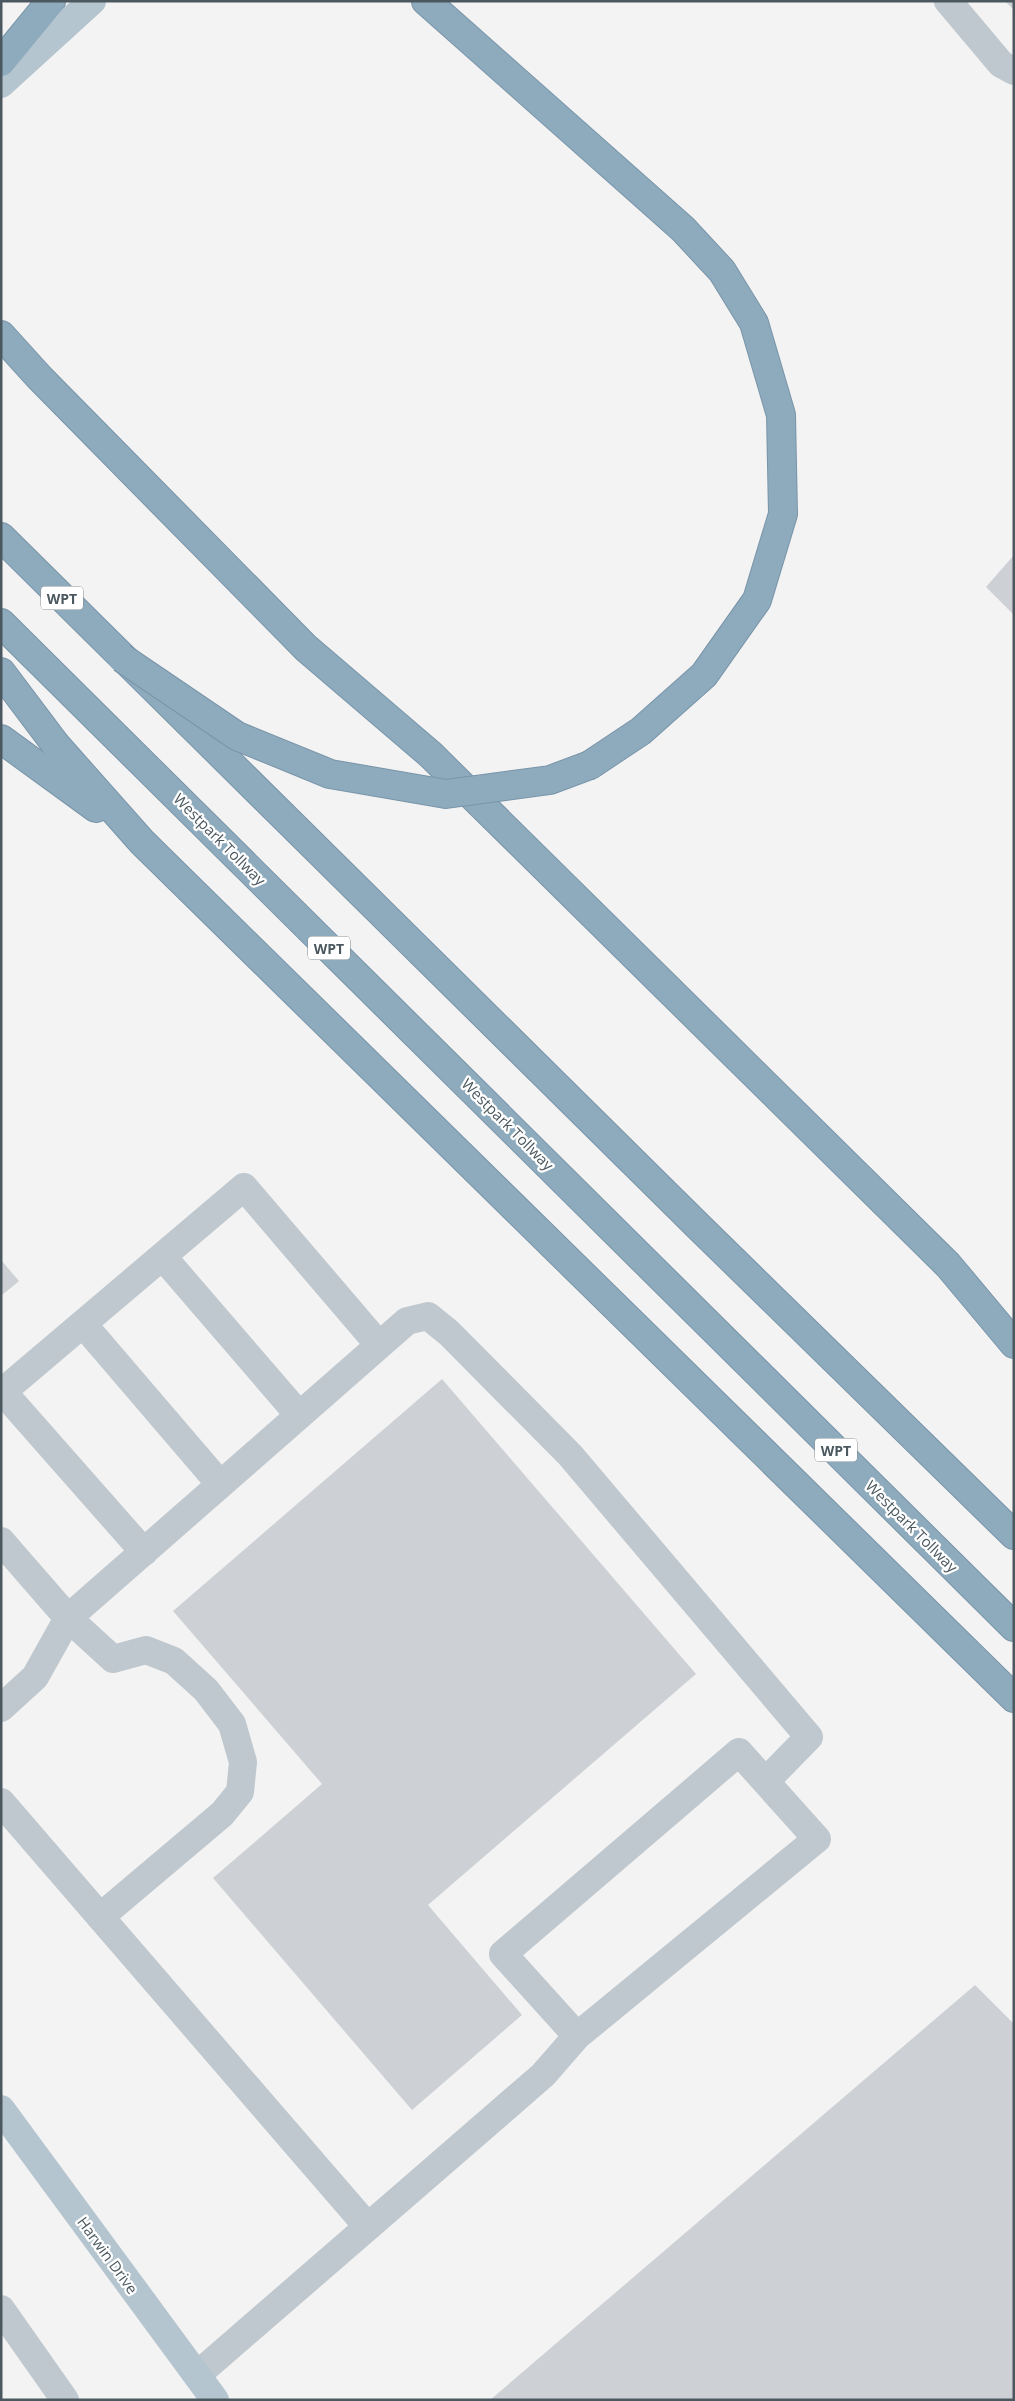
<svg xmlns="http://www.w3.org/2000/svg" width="1015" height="2401" viewBox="0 0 1015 2401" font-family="'Open Sans',sans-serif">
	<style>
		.building { fill: #cdd0d4 }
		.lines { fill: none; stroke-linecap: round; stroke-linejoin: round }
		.highway-casing { stroke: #7995a9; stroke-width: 30 }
		.minor { stroke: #bfc8ce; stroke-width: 28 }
		.major { stroke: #b4c5cf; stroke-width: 28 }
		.highway { stroke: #8eaabd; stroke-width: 28 }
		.highway-bridge-casing { stroke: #7995a9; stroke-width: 30; stroke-linecap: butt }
		.highway-bridge { stroke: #8eaabd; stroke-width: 28 }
		.labels { text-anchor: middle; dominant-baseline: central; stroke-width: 4.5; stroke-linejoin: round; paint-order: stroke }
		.shield { fill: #fff; stroke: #818a8f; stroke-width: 1 }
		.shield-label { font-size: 14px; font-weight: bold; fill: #4b585f }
		.street-label { font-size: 15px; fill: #4b585f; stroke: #fff }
	</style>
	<rect width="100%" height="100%" fill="#f4f3f3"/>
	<path class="building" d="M1005 1H1014V10Z
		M1014 555V615L986 587Z
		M1 1260 19 1281 1 1296Z
		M442 1379 696 1674 428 1905 522 2015 412 2110 213 1878 322 1784 173 1611Z
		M975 1985 1014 2024V2400H490Z"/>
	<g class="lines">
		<g class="highway-casing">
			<path id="highway" d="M426 1 683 229 722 271 754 323 781 415 783 514 757 600 704 675 641 731 590 765
				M1 62 51 1
				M1 335 39 377 306 648 431 755 948 1265 1014 1344
				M1 537 698 1226 1014 1535
				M1 623 1014 1627
				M1 672 56 745 142 842 1014 1698
				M1 739 96 808"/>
		</g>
		<path class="minor" d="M948 1 1001 64 1014 71
			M163 1257 299 1415
			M83 1324 220 1484
			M3 1392 144 1552
			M1 1393 244 1187 379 1345
			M1 1541 68 1618 113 1659 146 1650 174 1661 206 1690 232 1724 243 1762 240 1792 222 1814 100 1917
			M1 1708 35 1677 68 1618 407 1321 428 1316 449 1333 570 1455 809 1737 766 1781
			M1 1802 368 2227
			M1 2309 65 2400
			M197 2375 543 2075 577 2036 817 1839 739 1752 503 1954 577 2036"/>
		<path class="major" d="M1 84 92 1
			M1 2109 215 2400"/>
		<use href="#highway" class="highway"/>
		<g class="highway-bridge-casing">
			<path id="highway-bridge" d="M122 658 237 736 330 774 446 794 550 780 590 765"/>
		</g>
		<use href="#highway-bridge" class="highway-bridge"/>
	</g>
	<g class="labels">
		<g class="shield">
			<rect x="41" y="586.5" width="42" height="23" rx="4"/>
			<rect x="308" y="936.5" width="42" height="23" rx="4"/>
			<rect x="815" y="1438.5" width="42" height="23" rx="4"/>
		</g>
		<g class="shield-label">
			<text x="62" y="598">WPT</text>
			<text x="329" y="948">WPT</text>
			<text x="836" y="1450">WPT</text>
		</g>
		<g class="street-label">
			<text transform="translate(220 839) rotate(45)">Westpark Tollway</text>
			<text transform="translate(508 1124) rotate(45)">Westpark Tollway</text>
			<text transform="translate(912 1526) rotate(45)">Westpark Tollway</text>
			<text transform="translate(108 2255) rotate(54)">Harwin Drive</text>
		</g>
	</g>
	<rect width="1015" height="2401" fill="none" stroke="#4b585f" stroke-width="5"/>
</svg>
